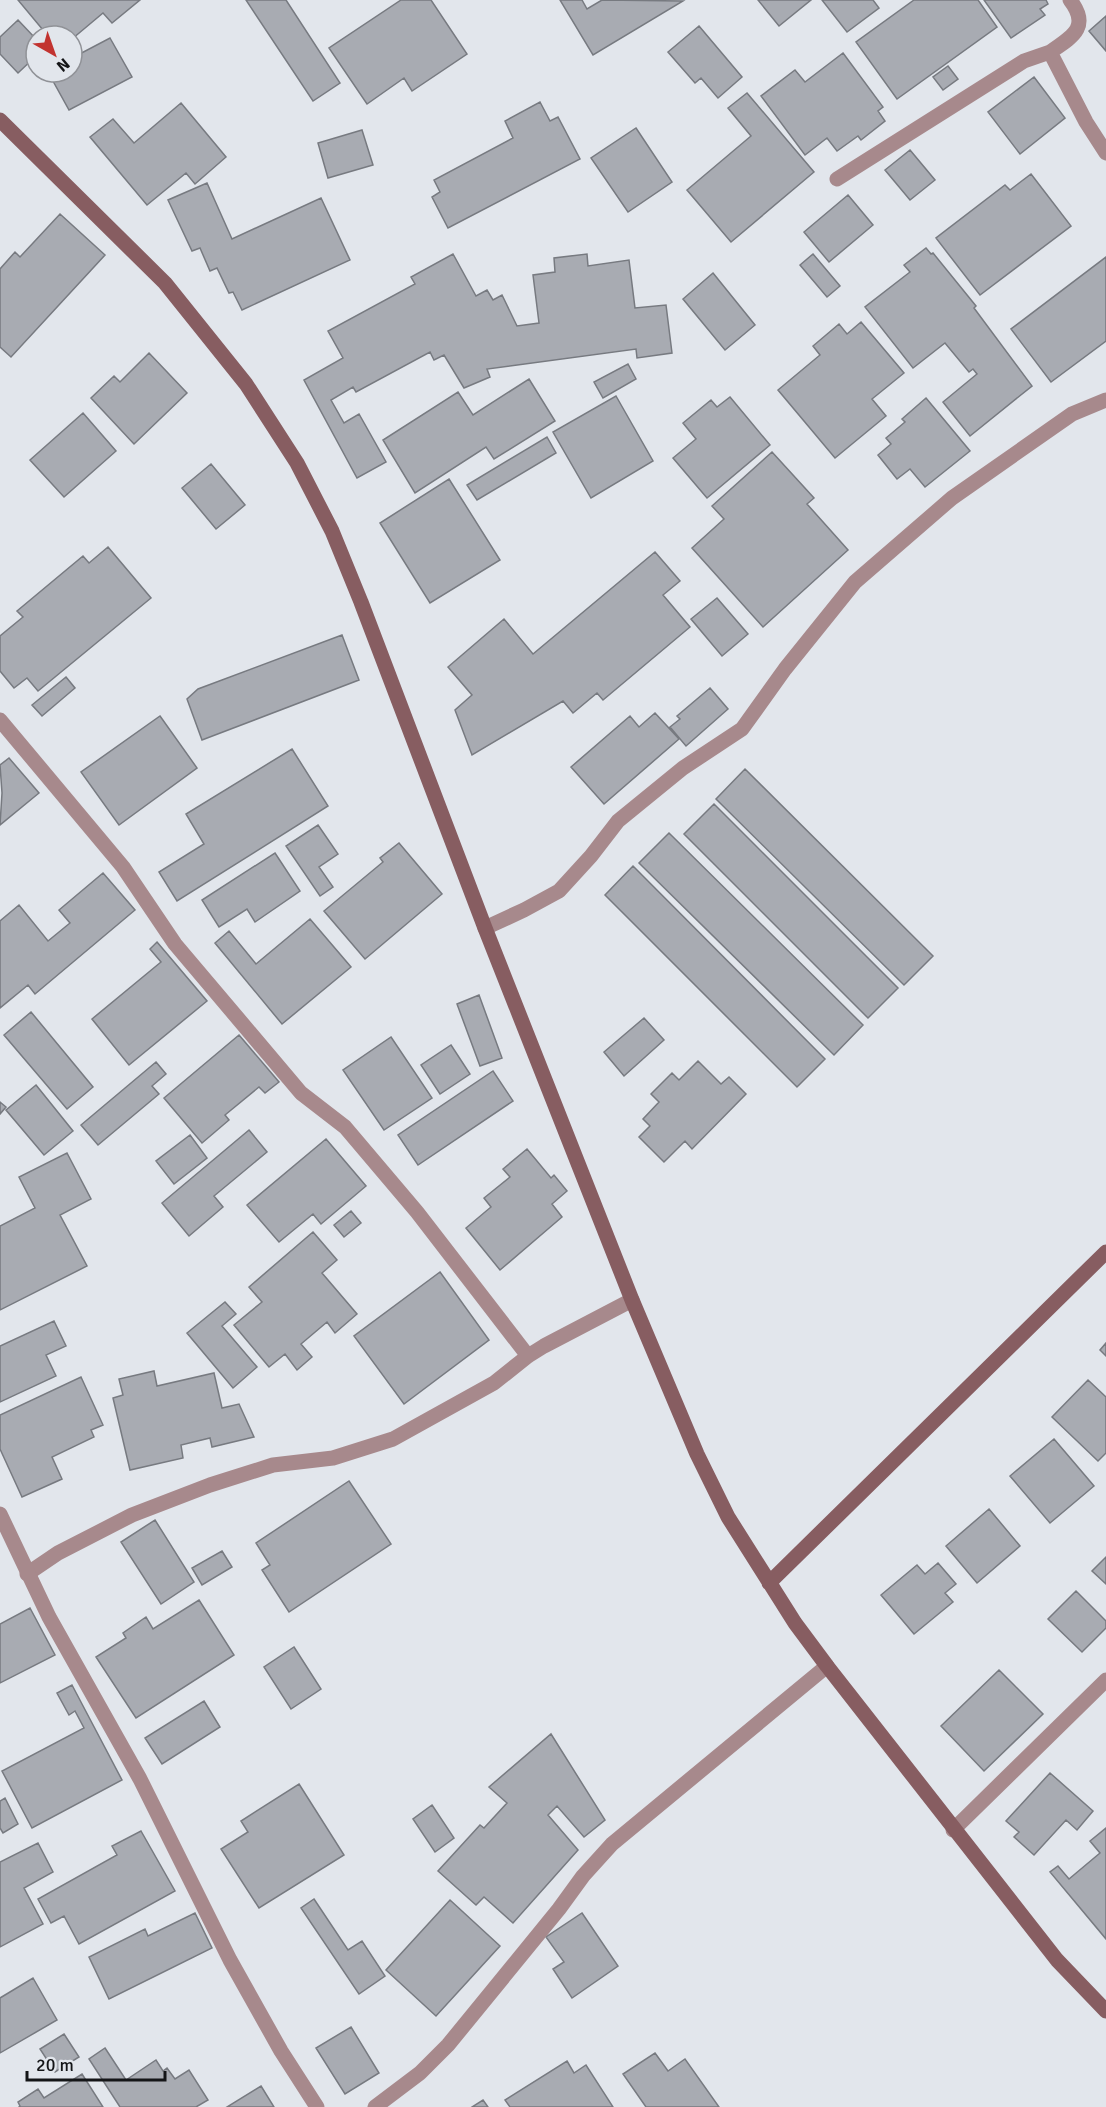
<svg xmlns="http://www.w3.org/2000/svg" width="1106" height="2107" viewBox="0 0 1106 2107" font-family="Signika,sans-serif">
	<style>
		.building { fill: #a8abb2; stroke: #777a80; stroke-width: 1.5 }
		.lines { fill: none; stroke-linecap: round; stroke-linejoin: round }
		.lane { stroke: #a7898c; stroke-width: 15 }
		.street { stroke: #a7898c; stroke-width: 15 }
		.secondary { stroke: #875d61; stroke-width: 15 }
	</style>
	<rect width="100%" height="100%" fill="#e2e6ec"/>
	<path class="building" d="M18 0H140L112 23 103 13 72 39V36H48Z
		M246 0H286L340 83 313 101Z
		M401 0H431L467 54 412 91 404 78 367 104 329 48Z
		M560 0H582L587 9 602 0 683 1 593 55Z
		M758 0H811L779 26Z
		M822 0H873L879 8 847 32Z
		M914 0H978L997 27 897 99 856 42Z
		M984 0H1046L1048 4 1040 9 1045 15 1011 38Z
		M1106 16V51L1089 31Z
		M18 20 36 39V56L18 73 0 54V37Z
		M699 26 742 77 718 98 701 78 695 83 668 52Z
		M110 38 132 77 69 110 48 72H72V58Z
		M843 53 883 107 878 111 885 121 861 140 858 136 837 151 827 138 805 155 761 96 795 70 805 82Z
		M948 66 958 79 943 90 933 77Z
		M1034 77 1065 118 1020 154 988 112Z
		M747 93 814 172 731 242 687 190 751 136 728 108Z
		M540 102 550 121 558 117 580 159 448 228 432 197 440 192 434 180 513 138 505 121Z
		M181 103 226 157 195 184 186 173 147 205 90 137 113 119 134 143Z
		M636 128 672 182 628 212 591 158Z
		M362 130 373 165 328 178 318 143Z
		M910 150 935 180 910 200 885 170Z
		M1031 174 1071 226 980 295 936 238 1005 185 1010 190Z
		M207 183 232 239 321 198 350 260 242 310 233 292 229 293 217 268 210 271 200 248 192 251 168 200Z
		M848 195 873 225 829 262 804 232Z
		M60 214 105 255 11 357 0 347V269L15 252 20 257Z
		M926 248 931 254 933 253 976 306 974 308 1032 386 970 436 943 402 977 374 973 369 969 372 945 343 913 368 865 307 910 272 904 265Z
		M453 254 476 296 487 290 493 300 502 295 517 326 539 323 533 275 555 272 554 258 587 254 588 266 629 260 635 308 666 305 672 353 637 358 636 349 487 369 490 377 464 388 444 355 434 360 430 352 356 392 353 387 331 400 344 423 359 414 386 462 357 478 304 380 343 358 328 331 415 284 411 277Z
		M813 254 840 286 827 297 800 265Z
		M1106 257V341L1051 382 1011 329Z
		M713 273 755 325 725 350 683 299Z
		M861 322 904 373 872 399 886 416 835 458 778 390 820 355 813 346 839 324 847 334Z
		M149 353 187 393 134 444 91 398 114 376 120 382Z
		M628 364 636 379 603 398 594 382Z
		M529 379 555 421 494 459 486 447 415 493 383 440 458 392 473 415Z
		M616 396 653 461 591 498 553 432Z
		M730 397 770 445 707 498 673 458 696 439 683 423 711 400 717 407Z
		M926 398 970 451 925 487 910 469 897 479 878 455 891 444 886 438 905 422 902 419Z
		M83 413 116 451 64 497 30 460Z
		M547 437 556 453 477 500 467 485Z
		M772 452 814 498 807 504 848 550 763 627 692 548 724 519 712 506Z
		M211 464 245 505 216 529 182 488Z
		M449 479 500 560 430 603 380 523Z
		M108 547 151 598 38 691 27 678 14 688 0 671V636L23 617 17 611 83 556 89 563Z
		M655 552 680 581 663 595 690 627 603 700 597 693 573 713 563 701 472 755 455 710 472 695 448 667 504 619 533 654Z
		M717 598 748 634 722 656 691 619Z
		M342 635 359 680 202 740 187 699 198 689Z
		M66 677 75 688 42 716 32 705Z
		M710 688 728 709 686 746 670 727 680 719 677 716Z
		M655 713 679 739 604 804 571 767 630 716 639 727Z
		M160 716 197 768 119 825 81 772Z
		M292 749 328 806 177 901 159 872 204 844 186 814Z
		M9 758 39 793 0 825 2 793 0 765Z
		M745 769 933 956 904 985 716 799Z
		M714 804 898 988 868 1018 684 834Z
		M318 825 338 854 319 867 333 887 320 896 286 846Z
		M669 833 863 1025 834 1055 639 863Z
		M399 843 442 894 365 959 324 911 383 862 380 858Z
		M275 853 300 891 255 922 247 909 219 927 202 900Z
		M633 866 825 1059 797 1087 605 895Z
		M103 873 135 910 35 994 28 985 0 1008V921L19 905 48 941 70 923 59 910Z
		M310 919 351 967 282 1024 215 943 229 931 256 964Z
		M157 942 207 1001 129 1065 92 1019 161 962 150 949Z
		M479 995 502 1058 480 1066 457 1004Z
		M31 1012 93 1087 67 1109 4 1035Z
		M644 1018 664 1040 624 1076 604 1052Z
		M239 1035 279 1082 265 1093 259 1087 225 1115 229 1120 202 1143 164 1098Z
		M391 1037 432 1098 384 1130 343 1070Z
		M451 1045 470 1074 440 1094 421 1065Z
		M698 1061 721 1084 729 1077 746 1094 692 1149 685 1141 664 1162 639 1137 650 1126 643 1119 659 1102 651 1094 672 1073 679 1080Z
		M156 1062 166 1074 152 1086 159 1094 98 1145 81 1125Z
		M493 1071 513 1101 418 1165 398 1135Z
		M36 1085 73 1131 44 1155 6 1110Z
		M0 1102 6 1107 0 1114Z
		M249 1130 267 1152 214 1196 223 1207 189 1236 162 1203Z
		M190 1135 207 1158 174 1184 156 1161Z
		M326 1139 366 1186 321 1224 313 1214 279 1242 247 1205Z
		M527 1149 551 1178 554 1175 567 1191 552 1204 562 1217 500 1270 466 1228 491 1207 484 1198 510 1177 503 1169Z
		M67 1153 91 1199 60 1215 87 1266 0 1310V1226L35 1208 19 1177Z
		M351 1211 361 1223 344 1237 334 1225Z
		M313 1232 337 1260 322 1273 357 1314 335 1333 327 1322 301 1344 312 1357 297 1370 285 1354 269 1367 234 1325 262 1302 249 1287Z
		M440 1272 489 1340 404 1404 354 1336Z
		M225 1302 236 1314 222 1326 257 1367 233 1388 187 1333Z
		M54 1321 66 1346 46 1355 56 1376 0 1402V1346Z
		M1106 1343V1356L1100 1350Z
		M154 1371 157 1386 214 1373 222 1408 239 1404 254 1437 212 1447 210 1438 181 1445 183 1458 130 1470 113 1398 123 1395 119 1379Z
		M81 1377 103 1425 91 1430 94 1437 52 1457 62 1479 22 1497 0 1449V1415Z
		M1088 1380 1106 1397V1453L1098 1461 1052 1417Z
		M1054 1439 1094 1486 1050 1523 1010 1476Z
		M349 1481 391 1544 289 1612 262 1570 270 1565 256 1543Z
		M989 1509 1020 1546 977 1583 946 1546Z
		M155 1520 194 1582 161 1604 121 1542Z
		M222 1551 232 1567 202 1585 192 1568Z
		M1106 1557V1584L1092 1571Z
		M938 1563 956 1584 945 1593 953 1602 914 1634 881 1595 917 1565 925 1574Z
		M1076 1591 1106 1621V1628L1082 1652 1048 1619Z
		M199 1600 234 1655 136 1718 96 1657 126 1638 123 1633 146 1617 153 1629Z
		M30 1608 55 1655 0 1683V1624Z
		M294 1647 321 1689 291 1709 264 1667Z
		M999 1670 1043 1714 984 1771 941 1726Z
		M72 1685 122 1780 32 1828 2 1771 84 1728 75 1711 69 1715 57 1693Z
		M204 1701 220 1727 162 1764 145 1738Z
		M551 1734 605 1820 584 1837 557 1806 548 1815 578 1850 513 1923 484 1897 476 1905 438 1871 480 1825 484 1828 507 1803 489 1787Z
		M1050 1773 1093 1811 1077 1830 1066 1820 1034 1855 1014 1837 1019 1832 1006 1821Z
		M299 1784 344 1855 259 1908 221 1849 248 1832 241 1821Z
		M5 1798 18 1824 3 1833 0 1828V1801Z
		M432 1805 454 1838 435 1852 413 1819Z
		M1106 1828V1939L1050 1872 1058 1866 1069 1879 1100 1853 1090 1841Z
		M141 1831 175 1891 79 1944 64 1916 51 1923 38 1899 117 1855 112 1846Z
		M38 1843 53 1872 24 1888 43 1924 0 1947V1862Z
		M314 1899 348 1950 362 1941 385 1976 359 1994 301 1908Z
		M450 1900 500 1946 436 2016 386 1970Z
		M195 1913 212 1948 109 1999 89 1957 145 1929 148 1936Z
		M582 1913 618 1966 572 1998 553 1969 564 1962 546 1937Z
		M33 1978 57 2020 0 2053V1998Z
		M351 2027 379 2073 345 2094 316 2048Z
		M64 2034 79 2057 55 2072 40 2049Z
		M105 2048 126 2080 156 2060 163 2071 167 2068 175 2079 189 2070 208 2100 196 2107H120L89 2059Z
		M655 2053 668 2071 685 2059 719 2107H646L623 2074Z
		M567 2061 574 2073 586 2065 613 2107H510L505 2100Z
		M82 2074 103 2107H19L20 2106 18 2102 38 2089 44 2098Z
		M261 2086 274 2107H227Z
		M483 2100 488 2107H472Z"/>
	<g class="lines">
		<path class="lane" d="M1070 0C1091 27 1072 37 1050 52L1086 122 1106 153
			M837 179 1024 61 1050 52
			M0 720 123 867 175 944 301 1093 345 1127 417 1212 528 1356
			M485 928 524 910 559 891 591 856 618 821 683 768 742 729 785 669 855 582 952 498 1072 414 1106 400
			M27 1574 58 1553 132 1515 210 1485 273 1465 333 1458 393 1439 494 1383 528 1356 544 1346 632 1300
			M953 1830 1106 1680"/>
		<path class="street" d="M0 1514 49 1617 140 1779 230 1960 281 2051 317 2107
			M375 2107 420 2073 448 2045 559 1909 583 1876 612 1844 827 1666"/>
		<path class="secondary" d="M0 120 165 283 246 384 297 463 332 531 361 602 485 928 632 1300 697 1454 728 1517 795 1623 827 1666 1057 1960 1106 2011
			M769 1583 1106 1252"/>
	</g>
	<g transform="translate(54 54) rotate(140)"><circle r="28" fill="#e2e6ec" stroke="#909297" stroke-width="1.5"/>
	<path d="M0-4.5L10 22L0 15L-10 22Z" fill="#c23330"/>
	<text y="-9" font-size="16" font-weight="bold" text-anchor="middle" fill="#141517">N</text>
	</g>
	<path d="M27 2071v9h138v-9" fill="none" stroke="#141517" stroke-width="3"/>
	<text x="36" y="2071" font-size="18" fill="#141517" stroke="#e2e6ec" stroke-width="4.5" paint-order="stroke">20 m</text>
</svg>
